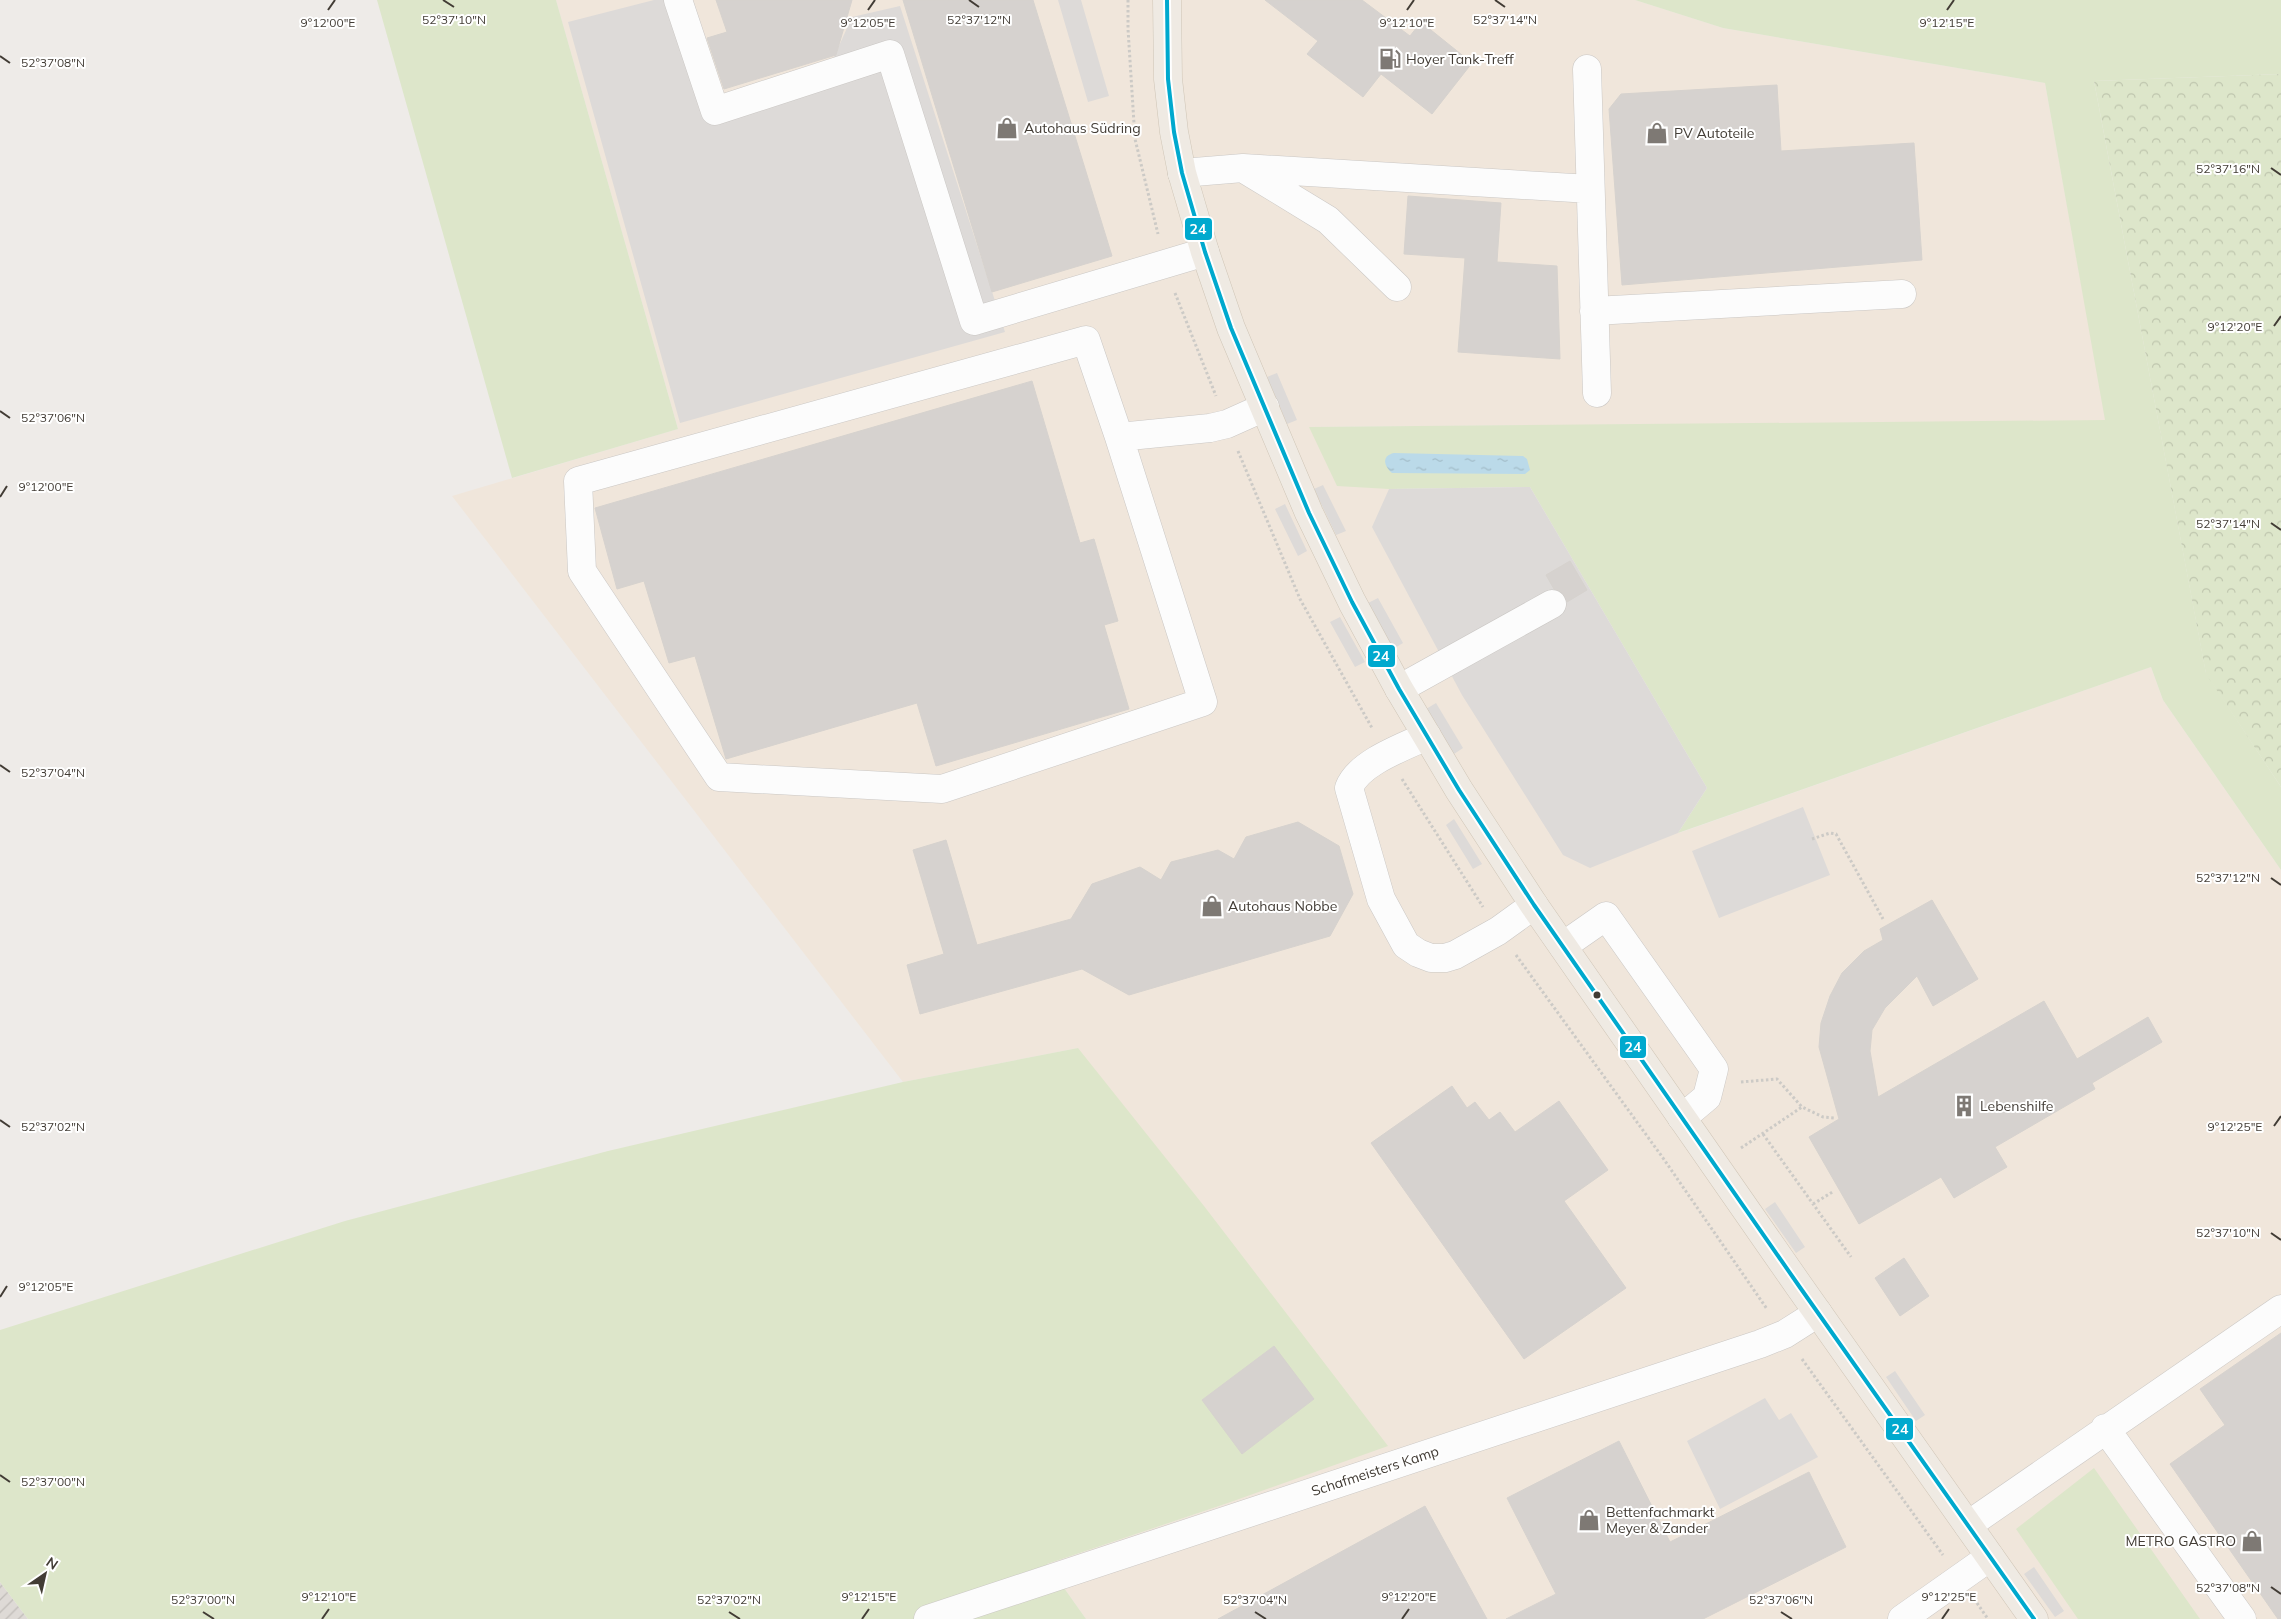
<svg xmlns="http://www.w3.org/2000/svg" width="2281" height="1619" viewBox="0 0 2281 1619" font-family="Mulish,sans-serif">
	<style>
		.commercial { fill: #f0e6db }
		.industrial { fill: url(#industrial-furrows) }
		.grass { fill: #dde6ca }
		.forest { fill: url(#forest-crowns) }
		.parking { fill: #dddad8 }
		.water { fill: url(#water-ripples) }
		.building { fill: #d6d2cf; stroke: #d6d2ce }
		.lines { fill: none; stroke-linecap: round; stroke-linejoin: round }
		.minor-casing { stroke: #cac7c4; stroke-width: 29 }
		.major-casing { stroke: #cfc5b6; stroke-width: 29 }
		.path { stroke: #cccac6; stroke-width: 3; stroke-dasharray: 2.5 2.5; stroke-linecap: butt }
		.minor { stroke: #fcfcfc; stroke-width: 28 }
		.major { stroke: #efeae3; stroke-width: 28 }
		.bus-1-casing { stroke: #fff; stroke-width: 8 }
		.bus-1 { stroke: #00a9ce; stroke-width: 4 }
		.ticks { fill: none; stroke: #423c35; stroke-width: 2 }
		.bus-dot { fill: #423c35; stroke: #fff; stroke-width: 2 }
		.labels { text-anchor: middle; dominant-baseline: central; stroke-width: 4; stroke-linejoin: round; paint-order: stroke }
		.poi-label { font-size: 14px; fill: #423c35; stroke: #fff; text-anchor: start }
		.street-label { font-size: 14px; fill: #423c35; stroke: #fff }
		.ticks-label { font-size: 12px; text-anchor: middle; fill: #423c35; stroke: #fff; stroke-width: 4; stroke-linejoin: round; paint-order: stroke }
		.line-badge { stroke: #fff; stroke-width: 2 }
		.badge-label { font-size: 14px; text-anchor: middle; font-weight: bold; fill: #fff }
	</style>
	<defs>
		<pattern id="industrial-furrows" width="10" height="10" patternUnits="userSpaceOnUse" patternTransform="scale(1.25)"><rect width="10" height="10" fill="#dedad6"/><path d="M-1 1l2-2M0 10L10 0M9 11l2-2" fill="none" stroke="#c0bcb8"/></pattern>
		<pattern id="forest-crowns" width="20" height="18" patternUnits="userSpaceOnUse" patternTransform="scale(1.25)"><rect width="20" height="18" fill="#dde6ca"/><path d="M2 6a3 3 0 1 1 6 0M12 15a3 3 0 1 1 6 0" fill="none" stroke="#bfc6ae"/></pattern>
		<pattern id="water-ripples" width="26" height="14" patternUnits="userSpaceOnUse" patternTransform="scale(1.25)"><rect width="26" height="14" fill="#bbdae9"/><path d="M2 4q2-2 4 0t4 0M15 11q2-2 4 0t4 0" fill="none" stroke="#a2bcc8"/></pattern>
	</defs>
	<rect width="100%" height="100%" fill="#eeebe8"/>
	<path class="commercial" d="M556 0H1635L1723 28 2045 83 2106 421 1309 427 1389 489 1679 833 2151 667 2163 700 2281 870V1619H1086L1047 1564 1225 1504 1078 1048 903 1082 452 496 678 429Z"/>
	<path class="industrial" d="M0 1582 28 1619H0Z"/>
	<path class="grass" d="M377 0H556L678 429 512 478Z
		M1635 0H2281V74L2094 81 2206 673 2281 787V870L2163 700 2151 667 1678 833 1707 788 1530 487 1389 489 1337 486 1309 427 2105 420 2045 83 1723 28Z
		M1078 1048 1204 1206 1388 1446 1225 1504 1047 1564 1086 1619H28L0 1582V1330L345 1221 608 1151 903 1082Z
		M2094 1468 2200 1619H2078L2016 1529Z"/>
	<path class="forest" d="M2281 74V787L2206 674 2094 81Z"/>
	<path class="parking" d="M654 0H666L715 100 829 68 852 17 900 6 1005 332 680 423 568 22Z
		M1058 0H1081L1109 96 1088 102Z
		M1277 373 1297 420 1287 424 1267 377Z
		M1323 485 1346 531 1336 535 1314 489Z
		M1530 487 1707 788 1678 833 1590 868 1563 855 1462 695 1372 527 1389 489Z
		M1285 504 1307 551 1298 556 1275 509Z
		M1378 598 1403 643 1393 649 1368 603Z
		M1340 617 1365 662 1355 667 1330 622Z
		M1436 703 1463 748 1454 754 1426 709Z
		M1803 807 1830 875 1719 918 1692 851Z
		M1454 819 1482 864 1473 869 1446 825Z
		M1775 1202 1805 1247 1796 1253 1765 1209Z
		M1895 1371 1925 1415 1916 1421 1886 1377Z
		M1765 1398 1779 1420 1791 1413 1818 1457 1720 1509 1687 1441Z
		M2034 1567 2064 1611 2055 1617 2024 1574Z"/>
	<path class="water" d="M1394 453 1523 456 1527 459 1530 470 1525 474 1392 473C1384 466 1381 456 1394 453Z"/>
	<path class="building" d="M716 0H852L836 55 724 89 707 38 727 32Z
		M903 0H1033L1112 256 992 292Z
		M1265 0H1362L1410 36 1421 22 1472 63 1432 114 1381 74 1363 97 1307 54 1318 41Z
		M1777 85 1781 151 1914 143 1922 260 1622 285 1609 109 1621 94Z
		M1408 196 1501 203 1497 262 1557 266 1560 359 1458 352 1465 258 1404 254Z
		M1032 381 1080 543 1094 539 1118 621 1104 625 1129 709 936 766 917 703 726 759 695 656 669 663 644 581 617 589 595 508Z
		M1570 561 1587 590 1567 602 1560 591 1554 589 1546 575Z
		M1298 822 1339 846 1353 894 1330 936 1129 995 1082 969 920 1014 907 965 944 954 913 850 946 840 977 945 1071 919 1092 884 1140 867 1161 880 1171 862 1218 850 1234 859 1246 837Z
		M1932 900 1978 979 1933 1006 1917 976 1885 1008 1872 1030 1870 1051 1878 1097 2044 1001 2077 1059 2148 1017 2162 1042 2092 1083 2095 1089 1995 1147 2007 1167 1954 1198 1941 1177 1859 1224 1809 1137 1839 1119 1819 1047 1821 1023 1830 996 1842 973 1864 951 1883 940 1880 929Z
		M1452 1086 1467 1108 1475 1102 1489 1120 1500 1112 1515 1132 1559 1101 1608 1170 1564 1201 1626 1288 1524 1359 1371 1143Z
		M1904 1258 1929 1296 1900 1316 1875 1278Z
		M2281 1333V1619H2278L2170 1464 2225 1425 2200 1389Z
		M1274 1346 1314 1399 1242 1454 1202 1400Z
		M1619 1441 1670 1542 1809 1472 1846 1547 1703 1619H1506L1556 1594 1507 1498Z
		M1425 1506 1487 1619H1218Z"/>
	<g class="lines">
		<g class="minor-casing">
			<path id="minor" d="M678 0 715 111 890 54 974 321 1205 252
				M1587 69 1597 393
				M1246 170 1328 220 1397 287
				M1182 173 1243 168 1590 189
				M1594 311 1902 294
				M1119 437 1086 340 578 481 582 571 719 777 942 789 1203 702 1119 437 1210 428 1227 424 1265 407
				M1399 689 1552 604
				M1427 736C1403 747 1358 763 1349 788L1381 899 1406 945 1418 953 1431 958H1445L1455 955 1498 931 1534 905
				M1563 946 1606 916 1700 1049 1714 1069 1707 1097 1682 1118
				M2105 1428 2242 1619
				M1968 1525 2281 1309
				M928 1619 1760 1344 1785 1334 1818 1313
				M1902 1619 1990 1557"/>
		</g>
		<g class="major-casing">
			<path id="major" d="M1167 0 1168 79 1174 132 1182 173 1205 252 1231 328 1309 513 1352 602 1399 689 1459 790 1534 905 1799 1286 2034 1619"/>
		</g>
		<path class="path" d="M1128 0V29L1135 139 1158 234
			M1175 293 1216 396
			M1238 451 1300 599 1372 728
			M1402 779 1483 907
			M1812 839 1830 833 1836 834 1883 919
			M1516 955 1663 1158 1767 1309
			M1741 1082 1777 1079 1802 1107
			M1763 1134 1851 1257
			M1741 1148 1802 1107 1823 1117 1835 1118
			M1813 1204 1834 1191
			M1802 1359 1943 1555
			M1977 1603 1988 1619"/>
		<use href="#minor" class="minor"/>
		<use href="#major" class="major"/>
		<g class="bus-1-casing">
			<path id="bus-1" d="M1167 0 1168 79 1174 132 1182 173 1205 252 1231 328 1309 513 1352 602 1399 689 1459 790 1534 905 1799 1286 2034 1619"/>
		</g>
		<use href="#bus-1" class="bus-1"/>
	</g>
	<path class="ticks" d="M443 0 454 7M969 0 979 7M1495 0 1505 7M328 10 335 0M868 10 875 0M1407 10 1414 0M1947 10 1954 0M0 56 10 63M2271 168 2281 175M2274 326 2281 316M0 411 10 418M0 497 7 486M2271 523 2281 530M0 765 10 772M2271 878 2281 885M0 1120 10 1127M2274 1126 2281 1116M2271 1233 2281 1240M0 1297 7 1286M0 1475 10 1482M2271 1587 2281 1594M203 1612 214 1619M729 1612 740 1619M1255 1612 1266 1619M1781 1612 1792 1619M322 1619 329 1609M862 1619 869 1609M1402 1619 1409 1609M1942 1619 1949 1609"/>
	<defs>
		<g id="fuel-bare" transform="scale(1.725)"><path d="M-5.5-6h7V0h2V4h1.3V-2.5L3-4.5l.8-.8L6-3V5H2.5V1h-1V6h-7ZM-4.2-4.7v3.2H.2V-4.7Z" fill="#7e7974" stroke="#fff" stroke-width="2.5" paint-order="stroke"/></g>
		<g id="shop-bare" transform="scale(1.725)"><path d="M-5-2.5h2.3a2.7 3.5 0 0 1 5.4 0H5L5.5 6h-11ZM-1.5-2.5h3a1.5 2.3 0 0 0-3 0Z" fill="#7e7974" stroke="#fff" stroke-width="2.5" paint-order="stroke"/></g>
		<g id="building-bare" transform="scale(1.725)"><path d="M-4-6H4V6H1V3H-1V6H-4ZM-2.5-4.3h1.7v1.8h-1.7ZM.8-4.3h1.7v1.8H.8ZM-2.5-1h1.7V.8h-1.7ZM.8-1h1.7V.8H.8Z" fill="#7e7974" stroke="#fff" stroke-width="2.5" paint-order="stroke"/></g>
	</defs>
	<g fill-rule="evenodd">
		<use href="#fuel-bare" x="1390" y="59"/>
		<use href="#shop-bare" x="1007" y="128"/>
		<use href="#shop-bare" x="1657" y="133"/>
		<use href="#shop-bare" x="1212" y="906"/>
		<use href="#building-bare" x="1964" y="1106"/>
		<use href="#shop-bare" x="1589" y="1520"/>
		<use href="#shop-bare" x="2252" y="1541"/>
	</g>
	<circle class="bus-dot" cx="1597" cy="995" r="4.5"/>
	<g class="labels">
		<g class="poi-label">
			<text x="1406" y="59">Hoyer Tank-Treff</text>
			<text x="1024" y="128">Autohaus Südring</text>
			<text x="1674" y="133">PV Autoteile</text>
			<text x="1228" y="906">Autohaus Nobbe</text>
			<text x="1980" y="1106">Lebenshilfe</text>
			<text x="1606" y="1512">Bettenfachmarkt<tspan x="1606" dy="16">Meyer &amp; Zander</tspan></text>
			<text x="2236" y="1541" text-anchor="end">METRO GASTRO</text>
		</g>
		<g class="street-label">
			<text transform="translate(1375 1471) rotate(-18)">Schafmeisters Kamp</text>
		</g>
	</g>
	<g class="ticks-label">
		<text x="454" y="24">52°37'10"N</text>
		<text x="979" y="24">52°37'12"N</text>
		<text x="1505" y="24">52°37'14"N</text>
		<text x="1407" y="27">9°12'10"E</text>
		<text x="1947" y="27">9°12'15"E</text>
		<text x="328" y="27">9°12'00"E</text>
		<text x="868" y="27">9°12'05"E</text>
		<text x="53" y="67">52°37'08"N</text>
		<text x="2228" y="173">52°37'16"N</text>
		<text x="2235" y="331">9°12'20"E</text>
		<text x="53" y="422">52°37'06"N</text>
		<text x="46" y="491">9°12'00"E</text>
		<text x="2228" y="528">52°37'14"N</text>
		<text x="53" y="777">52°37'04"N</text>
		<text x="2228" y="882">52°37'12"N</text>
		<text x="2235" y="1131">9°12'25"E</text>
		<text x="53" y="1131">52°37'02"N</text>
		<text x="2228" y="1237">52°37'10"N</text>
		<text x="46" y="1291">9°12'05"E</text>
		<text x="53" y="1486">52°37'00"N</text>
		<text x="2228" y="1592">52°37'08"N</text>
		<text x="329" y="1601">9°12'10"E</text>
		<text x="869" y="1601">9°12'15"E</text>
		<text x="1409" y="1601">9°12'20"E</text>
		<text x="1949" y="1601">9°12'25"E</text>
		<text x="203" y="1604">52°37'00"N</text>
		<text x="729" y="1604">52°37'02"N</text>
		<text x="1255" y="1604">52°37'04"N</text>
		<text x="1781" y="1604">52°37'06"N</text>
	</g>
	<g class="line-badge">
		<rect x="1184" y="217" width="29" height="24" rx="5" fill="#00a9ce"/>
		<rect x="1367" y="644" width="29" height="24" rx="5" fill="#00a9ce"/>
		<rect x="1619" y="1035" width="28" height="24" rx="5" fill="#00a9ce"/>
		<rect x="1885" y="1417" width="29" height="24" rx="5" fill="#00a9ce"/>
	</g>
	<g class="badge-label">
		<text x="1198" y="234">24</text>
		<text x="1381" y="661">24</text>
		<text x="1633" y="1052">24</text>
		<text x="1900" y="1434">24</text>
	</g>
	<g transform="translate(45 1574) rotate(34)" stroke="#ffffff" stroke-width="4" paint-order="stroke">
	<path d="M0-4L9 19L0 12L-9 19Z" fill="#423c35"/>
	<text y="-8" font-size="14" font-weight="bold" text-anchor="middle" fill="#423c35">N</text>
	</g>
</svg>
